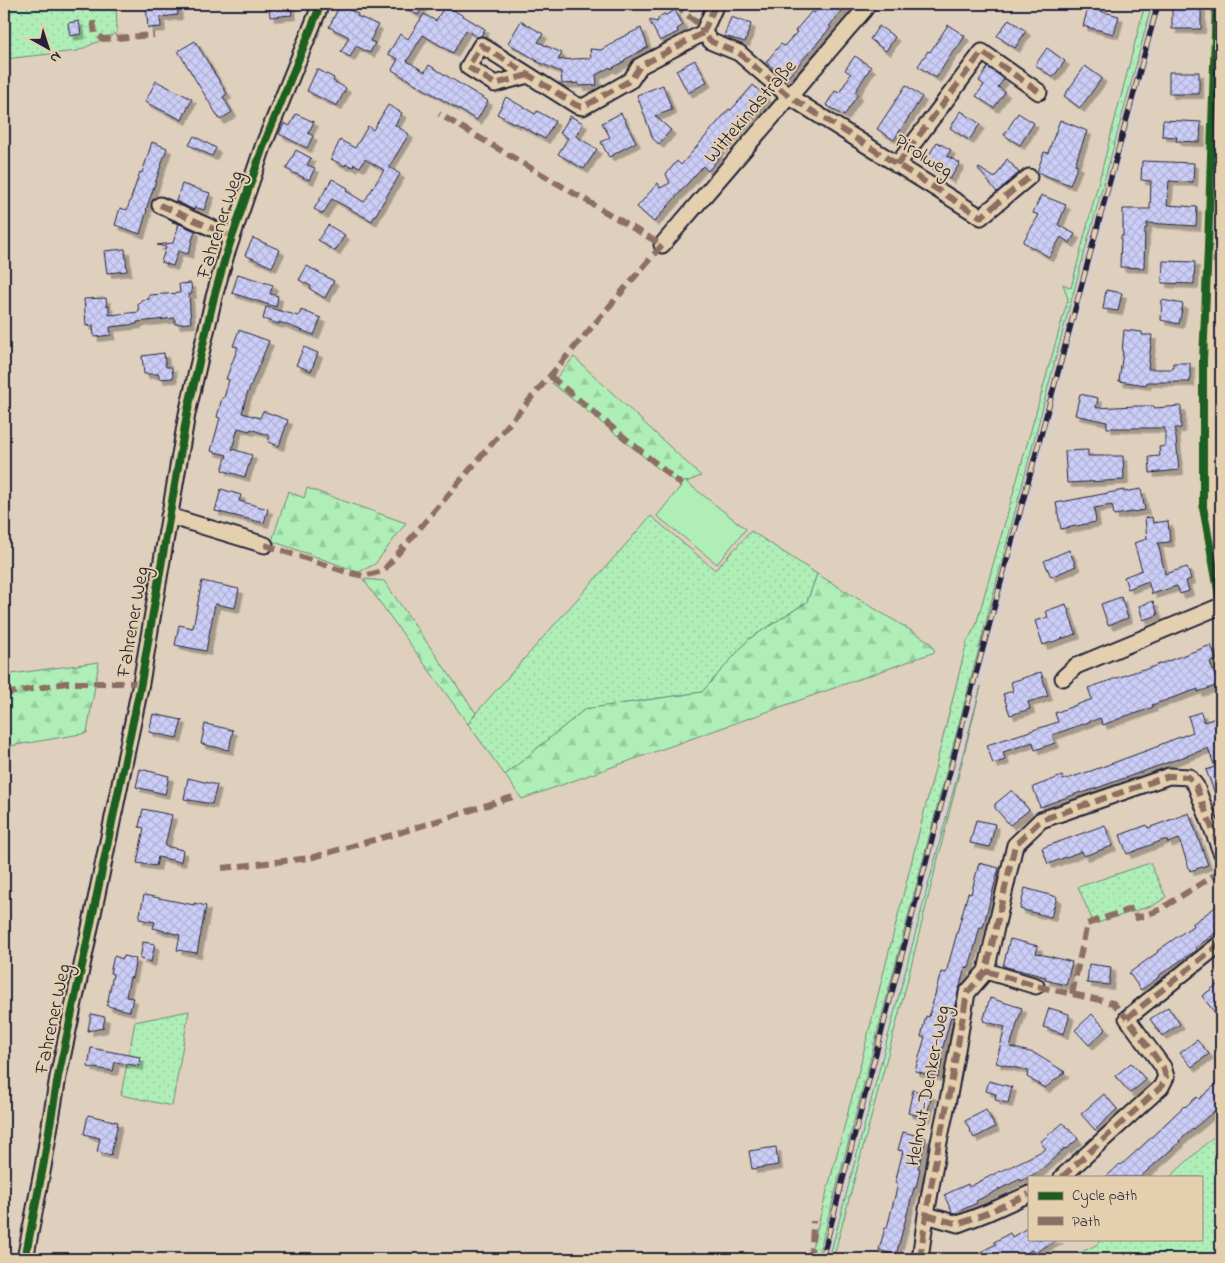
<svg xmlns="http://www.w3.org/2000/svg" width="1225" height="1263" viewBox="0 0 1225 1263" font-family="'Indie Flower',sans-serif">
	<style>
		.built { fill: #dacfce }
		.grass { fill: url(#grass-dots); stroke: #688879 }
		.forest { fill: url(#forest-firs); stroke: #688879 }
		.pitch { fill: #afefb7; stroke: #688879 }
		.building { fill: url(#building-cross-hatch); stroke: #22223b; filter: url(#shadow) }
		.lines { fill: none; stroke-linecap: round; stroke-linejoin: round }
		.minor-casing { stroke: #22223b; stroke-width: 19 }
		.minor { stroke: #e4d0ae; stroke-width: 15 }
		.rail-casing { stroke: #22223b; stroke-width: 5.5 }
		.rail { stroke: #e4d0ae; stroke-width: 4; stroke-dasharray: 11; stroke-linecap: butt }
		.quiet { stroke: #8d6e63; stroke-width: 6; stroke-dasharray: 12 6; stroke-linecap: butt }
		.cycleway-casing { stroke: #e4d0ae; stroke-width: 11 }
		.cycleway { stroke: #1b5e20; stroke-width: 8 }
		.labels { text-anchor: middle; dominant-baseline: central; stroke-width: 4; stroke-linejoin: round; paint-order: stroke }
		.street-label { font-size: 20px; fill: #22223b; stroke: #e4d0ae }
	</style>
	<defs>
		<pattern id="grass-dots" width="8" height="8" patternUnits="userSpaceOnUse" patternTransform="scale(1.25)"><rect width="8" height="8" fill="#afefb7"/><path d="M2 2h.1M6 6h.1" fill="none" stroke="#96cd9e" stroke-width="1.8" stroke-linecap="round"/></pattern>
		<pattern id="forest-firs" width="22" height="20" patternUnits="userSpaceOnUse" patternTransform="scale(1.25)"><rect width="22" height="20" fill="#afefb7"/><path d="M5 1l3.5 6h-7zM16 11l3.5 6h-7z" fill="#96cd9e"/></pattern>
		<pattern id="building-cross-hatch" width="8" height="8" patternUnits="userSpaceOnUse" patternTransform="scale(1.25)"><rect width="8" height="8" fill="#cdcef7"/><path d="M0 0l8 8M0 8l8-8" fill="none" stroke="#b0b1d5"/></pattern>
		<filter id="shadow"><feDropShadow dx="4.5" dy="4.5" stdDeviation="0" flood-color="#0004"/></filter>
	</defs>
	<rect width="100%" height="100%" fill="#dfd0bd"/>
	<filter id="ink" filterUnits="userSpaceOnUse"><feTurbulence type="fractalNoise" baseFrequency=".02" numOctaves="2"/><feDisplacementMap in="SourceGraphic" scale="10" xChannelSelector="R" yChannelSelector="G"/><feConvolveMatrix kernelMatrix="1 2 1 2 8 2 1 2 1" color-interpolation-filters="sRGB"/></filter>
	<g filter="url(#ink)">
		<path class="built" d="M1152 4H1164L1144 81 981 686 829 1259H817L1061 338 1136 65Z"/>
		<path class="grass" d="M4 4H116L117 33 77 51 4 59Z
			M1145 4H1152L1136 65 1061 338 827 1223 817 1259H809L856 1082 967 642 976 625 1068 299 1063 284 1071 288Z
			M651 516 715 570 751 531 817 574 807 602 749 639 702 692 585 709 505 775 468 724 476 713Z
			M981 686 903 998 833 1259H829Z
			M1150 863 1166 897 1154 905 1094 924 1078 887Z
			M189 1011 172 1106 121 1095 135 1022Z
			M1221 1130V1259H1068L1096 1245 1102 1239H1201V1177H1170Z"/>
		<path class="forest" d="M574 357 701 476 679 485 552 383Z
			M307 488 406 523 375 564 359 572 272 541 288 491 304 498Z
			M817 574 930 642 935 652 522 799 505 775 585 709 702 692 749 639 807 602Z
			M363 579 384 581 476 713 468 724Z
			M99 662 87 733 4 747V675Z"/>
		<path class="pitch" d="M685 481 746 529 717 564 657 516Z"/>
		<path class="building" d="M146 4H177L178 15 160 17 161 27 148 28Z
			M269 4H290L292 15 270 17Z
			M399 4H424L418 15Z
			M822 4H848L829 26 831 27 786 79 766 62 781 44 784 46 797 32 795 31 812 11 814 13Z
			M340 5 358 14 357 16 378 25 370 41 375 43 370 53 356 46 350 57 341 52 349 37 329 27Z
			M445 5 485 29 481 36 477 37 466 30 453 53 423 35 407 61 425 72 429 65 488 101 477 120 392 70 398 59 388 54 400 34 408 39 424 14 436 21Z
			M1172 7H1201V29H1172Z
			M1088 8 1119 16 1114 34 1083 26Z
			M675 10 683 25 677 29 678 32 660 41 649 20 657 22 659 17 664 14 666 15Z
			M731 17 751 24 745 42 724 36Z
			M1009 19 1026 31 1015 48 997 36Z
			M79 21 81 34 70 36 68 23Z
			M521 21 543 34 538 42 562 53 558 60 591 58 590 49 601 50 615 42 614 41 641 28 648 47 624 60 625 61 611 69 610 67 596 75 597 85 579 86V83L562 84 561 72 536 61H538L508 43Z
			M948 25 965 36 955 51 954 50 936 78 918 66 928 51 930 52Z
			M879 26 895 37 886 51 870 39Z
			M195 41 227 94 223 97 232 112 220 120 178 51Z
			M1047 48 1065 61 1053 77 1035 65Z
			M855 56 871 67 855 92 858 94 844 116 826 105 835 91 839 93 851 74 845 70Z
			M695 60 707 82 688 93 676 70Z
			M1085 66 1102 78 1080 108 1064 96Z
			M988 67 1004 79 998 87 1005 92 994 108 976 96 984 85 979 81Z
			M317 69 334 78 333 81 346 88 337 106 307 91Z
			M1169 72H1199V94H1169Z
			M156 81 192 99 182 120 145 102Z
			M663 85 672 110 655 116 671 130 659 144 653 139 637 95Z
			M753 85 767 98 717 153 721 156 708 171 703 166 654 222 637 207 658 183 660 188 670 183 666 174 677 161 681 165 729 109 731 110Z
			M906 85 922 97 894 140 877 129Z
			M506 97 535 114 537 111 555 121 545 139 516 123 515 124 497 114Z
			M388 105 402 113 395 125 409 134 389 167 400 174 372 221 332 199 323 214 314 209 332 179 348 188 346 191 364 202 384 170 365 159 360 167 354 164 353 167 346 164 345 166 331 159 340 140 355 148 368 126 373 130Z
			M961 111 980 124 969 140 950 128Z
			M621 113 636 142 609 157 601 142 610 137 602 123Z
			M1018 113 1034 123 1020 145 1004 135Z
			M296 114 314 122 308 133 313 136 307 148 279 134 284 123 290 126Z
			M570 116 583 123 576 136 597 149 584 169 558 154 568 138 560 133Z
			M1060 120 1087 131 1075 164 1078 165 1070 185 1037 172 1044 152 1048 153Z
			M1163 120 1201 122 1200 142 1176 141 1177 137 1162 136Z
			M194 136 216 148 212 156 189 145Z
			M152 142 167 148 146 210H147L140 234 115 225 120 208 127 210 140 172 142 173Z
			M937 142 951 150 947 156 960 163 950 179 924 163Z
			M296 150 311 158 307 165 315 168 309 180 286 169Z
			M1007 159 1019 173 997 192 978 169 979 168 995 178Z
			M1142 161 1194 163 1193 182 1169 181 1167 205 1197 207 1196 226 1147 223V228H1145L1144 268 1120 267 1121 236H1123V209H1150L1151 181 1141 180Z
			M182 184 210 193 204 210 195 207 194 210 176 201Z
			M1041 195 1066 205 1058 225 1075 234 1070 243 1061 237 1049 257 1023 242 1039 215 1033 213Z
			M173 221 195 231 188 254 178 251 173 266 161 262 166 247 157 245 173 243 179 224 172 222Z
			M328 225 345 235 335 251 318 240Z
			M253 238 280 250 272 267 245 255Z
			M125 249 127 271 107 273 104 251Z
			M1163 261 1195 262 1194 284 1162 283Z
			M307 266 334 281 325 298 310 289 311 286 299 280Z
			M238 274 273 285 270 294 278 296 276 307 232 293Z
			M191 283 192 294H189L191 323 175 324V318L137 322V324L110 327 111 335 94 337 93 325 86 326 84 299 106 298 107 306H109V315L139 312 138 304 141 303V300L149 299V295L180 293 179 284Z
			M1106 290 1122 293 1118 311 1103 309Z
			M1162 300 1183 304 1179 324 1161 320Z
			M266 307 299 316 301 310 321 318 314 335 279 322V324L263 319Z
			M239 330 269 341 246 397 242 413 260 418 263 411 288 420 279 446 268 442 270 436 251 429 250 431 238 428 232 449 252 455 245 477 222 470 227 455 211 451 220 418 217 417 222 398H224L229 380 226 379 238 347 233 346Z
			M1124 330 1142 332V335H1152L1148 369H1173V363H1190V382H1147L1146 385 1119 381 1123 352H1122Z
			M304 347 318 353 311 371 296 365Z
			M164 353 166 367H172L173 378 159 379V374H144L142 356Z
			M1080 394 1098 398 1096 408 1135 406H1154V408L1181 406V428H1175L1179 470 1150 473 1149 457 1160 456 1159 447 1165 446V428H1107V422L1075 415Z
			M1088 450V456H1123L1124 480 1067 483 1065 451Z
			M221 489 241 495 239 501 268 509 264 523 215 511Z
			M1141 489 1145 510 1114 515 1112 505 1094 508 1096 522 1061 529 1056 503 1124 490V492Z
			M1152 517 1153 523 1168 521 1170 542 1158 543 1165 574 1187 567 1191 579 1186 581 1189 591 1180 594 1177 586 1152 594 1148 581 1128 589 1124 577 1142 570 1134 543 1147 539 1145 518Z
			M1069 550 1076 566 1051 577 1044 561Z
			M202 581 239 589 235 608 215 604 206 651 175 645 179 625 193 628Z
			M1121 597 1128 618 1108 625 1101 604Z
			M1153 601 1158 615 1143 620 1139 606Z
			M1066 604 1076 634 1043 645 1035 621 1048 617 1046 611Z
			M1211 645 1217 660 1210 662 1218 685 1198 692V689L1152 705 1153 707 1135 714 1134 713 1103 725 1100 718 1052 735 1055 743 1035 750 1033 742 1003 752 1005 760 993 764 987 745 1058 722 1055 713 1092 699 1088 688 1143 669 1144 670Z
			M1041 672 1048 696 1028 702 1030 709 1010 715 1003 694 1013 691 1011 682Z
			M1201 712 1204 722 1219 717 1221 723V807H1220L1206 770 1215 767 1208 748 1097 788 1082 793 1081 792 1040 807 1033 787 1062 776 1063 780 1091 771 1159 746V745L1193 732 1188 716Z
			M153 714 182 720 177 738 149 732Z
			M205 724 233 730 229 750 201 744Z
			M140 769 169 776 165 794 136 787Z
			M188 778 217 785 212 804 184 799Z
			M1012 790 1029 810 1010 825 995 808V804Z
			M143 809 172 815 165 846 183 850 181 862 158 857 156 866 137 863 144 828 139 827Z
			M1189 813 1208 865 1190 871 1179 839 1168 843 1166 839 1127 854 1120 835 1147 825 1148 828Z
			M976 820 995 824 990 847 970 843Z
			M1105 825 1112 846 1084 856 1082 851 1048 864 1042 848Z
			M979 863 999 868 983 927H980L969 968 965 967 954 1008H953L940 1059H943L938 1077 915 1071 925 1037H921L926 1016 929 1017 941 972 946 973 968 893 971 894Z
			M1025 888 1057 897 1051 917 1020 909Z
			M144 895 194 905V903L206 906 197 953 177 950 180 935 153 928 155 922 139 919Z
			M1217 906 1221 912V929L1195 948 1196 950 1158 976 1159 977 1141 990 1129 973 1158 952 1157 951 1194 925 1192 924Z
			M1010 939 1038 946 1036 953 1072 962 1066 985 1045 980 1046 977 1003 966Z
			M143 942 155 944 151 962 140 959Z
			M114 956 123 959 124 956 136 959 132 978 130 977 126 997 133 998 130 1011 107 1006 113 974 110 973Z
			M1089 964 1111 967 1109 985 1087 983Z
			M1221 982V1009L1215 1013 1202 996Z
			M990 998 1022 1008 1010 1047 1034 1053 1065 1072 1045 1088 1027 1077 1029 1071 996 1063 1005 1027 983 1021Z
			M1168 1007 1180 1024 1162 1036 1150 1019Z
			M1049 1008 1069 1014V1018L1064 1034 1043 1027Z
			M91 1014 105 1017 103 1028 88 1031Z
			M1092 1014 1106 1029 1089 1045 1075 1030Z
			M1197 1040 1209 1054 1192 1067 1180 1053Z
			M91 1048 140 1057 139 1066 115 1062 113 1071 88 1067Z
			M1131 1063 1146 1080 1130 1093 1115 1076Z
			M1221 1080V1105L1179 1141 1180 1142 1140 1177H1106L1120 1164 1121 1165 1141 1147 1184 1106 1185 1107 1197 1097 1199 1099Z
			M989 1081 1012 1087 1008 1103 995 1100 996 1094 986 1091Z
			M913 1090 932 1095 926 1118 908 1113Z
			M1104 1094 1117 1109 1095 1130 1081 1114Z
			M986 1110 995 1127 974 1138 965 1121Z
			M88 1115 118 1122 111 1155 97 1152 100 1138 84 1134Z
			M1063 1123 1078 1139 1066 1149 1065 1148 1040 1171 1021 1181 1020 1179 976 1201 977 1203 955 1213 952 1212 944 1195 968 1184 969 1187 1000 1171V1172L1046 1149 1040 1142Z
			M903 1132 926 1138 918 1168 920 1169 916 1188H914L896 1255 879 1250 885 1228H887L898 1184 895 1183 903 1151 898 1150Z
			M776 1147 778 1165 752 1169 749 1151Z
			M1029 1227V1239H1059L1034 1253 1032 1250 1014 1259H967L996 1244 994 1242 1010 1233 1012 1237Z"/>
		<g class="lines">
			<g class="minor-casing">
				<path id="minor" d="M703 33 716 4
					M528 75 495 84 468 67 481 45 576 105 583 107 631 80 640 66 703 33 712 42 739 53 790 97 981 217 1029 177
					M1221 105 1218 209V260L1212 342 1210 438 1214 536 1221 568
					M897 165 982 52 1039 92
					M160 205 232 237
					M662 245 864 10 868 4
					M169 516 265 545
					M1063 678 1076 666 1221 606
					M986 971 1036 986
					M1062 1177 1161 1087 1166 1077 1163 1067 1127 1018 1221 943
					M926 1215 958 1224 987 1213 1029 1194
					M25 1259 43 1167 58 1077 86 947 141 683 187 414 214 297 226 255 264 144 321 4
					M920 1259 926 1215 939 1142 950 1090 967 993 986 971 1015 845 1041 820 1169 776 1189 777 1196 786 1221 852"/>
			</g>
			<use href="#minor" class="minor"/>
			<g class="rail-casing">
				<path id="rail" d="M822 1259 961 729 1158 4"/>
			</g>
			<use href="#rail" class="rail"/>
			<path class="quiet" d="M674 4 701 26 703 33
				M93 21 95 34 103 39 154 35
				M703 33 716 4
				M528 75 495 84 468 67 481 45 576 105 583 107 631 80 640 66 703 33 712 42 739 53 790 97 981 217 1029 177
				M897 165 982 52 1039 92
				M160 205 232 237
				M1207 260H1221
				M1216 284H1221
				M550 376 682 485
				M265 545 350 573 364 576 383 571 662 245 439 114
				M4 694 66 683H141
				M222 868 310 858 402 832 516 796
				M986 971 1036 986 1113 1003 1127 1018
				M1072 994 1087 924 1133 908 1137 918 1159 910 1221 871
				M1062 1177 1161 1087 1166 1077 1163 1067 1127 1018 1221 943
				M926 1215 958 1224 987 1213 1029 1194
				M809 1259 812 1247 813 1221
				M920 1259 926 1215 939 1142 950 1090 967 993 986 971 1015 845 1041 820 1169 776 1189 777 1196 786 1221 852"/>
			<g class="cycleway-casing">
				<path id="cycleway" d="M1216 4 1208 248 1203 360V507L1221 607
					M1221 377 1219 417 1221 482
					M25 1259 43 1167 58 1077 86 947 141 683 187 414 214 297 226 255 264 144 321 4"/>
			</g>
			<use href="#cycleway" class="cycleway"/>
		</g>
	</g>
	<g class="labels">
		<g class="street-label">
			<text transform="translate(751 112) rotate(-49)">Wittekindstraße</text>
			<text transform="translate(923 157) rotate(32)">Pirolweg</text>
			<text transform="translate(221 225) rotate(-72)">Fahrener Weg</text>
			<text transform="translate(134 622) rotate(-80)">Fahrener Weg</text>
			<text transform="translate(54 1019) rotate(-78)">Fahrener Weg</text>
			<text transform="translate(929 1086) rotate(-79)">Helmut-Denker-Weg</text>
		</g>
	</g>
	<rect width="1225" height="1263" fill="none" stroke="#e4d0ae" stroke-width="20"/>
	<rect x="10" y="10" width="1205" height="1243" fill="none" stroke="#22223b" stroke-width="2" filter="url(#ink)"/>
	<rect x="1028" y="1176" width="175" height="65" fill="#e4d0ae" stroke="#968a80"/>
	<rect x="1038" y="1192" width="25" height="8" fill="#1b5e20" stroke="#968a80"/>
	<text x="1072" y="1200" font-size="15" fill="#22223b">Cycle path</text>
	<rect x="1038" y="1217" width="25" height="8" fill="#8d6e63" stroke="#968a80"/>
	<text x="1072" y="1226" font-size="15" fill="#22223b">Path</text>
	<g transform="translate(48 48) rotate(141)" stroke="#e4d0ae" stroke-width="4" paint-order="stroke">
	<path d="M0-4L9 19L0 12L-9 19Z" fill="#22223b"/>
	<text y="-8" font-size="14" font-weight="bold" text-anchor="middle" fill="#22223b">N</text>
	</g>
</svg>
